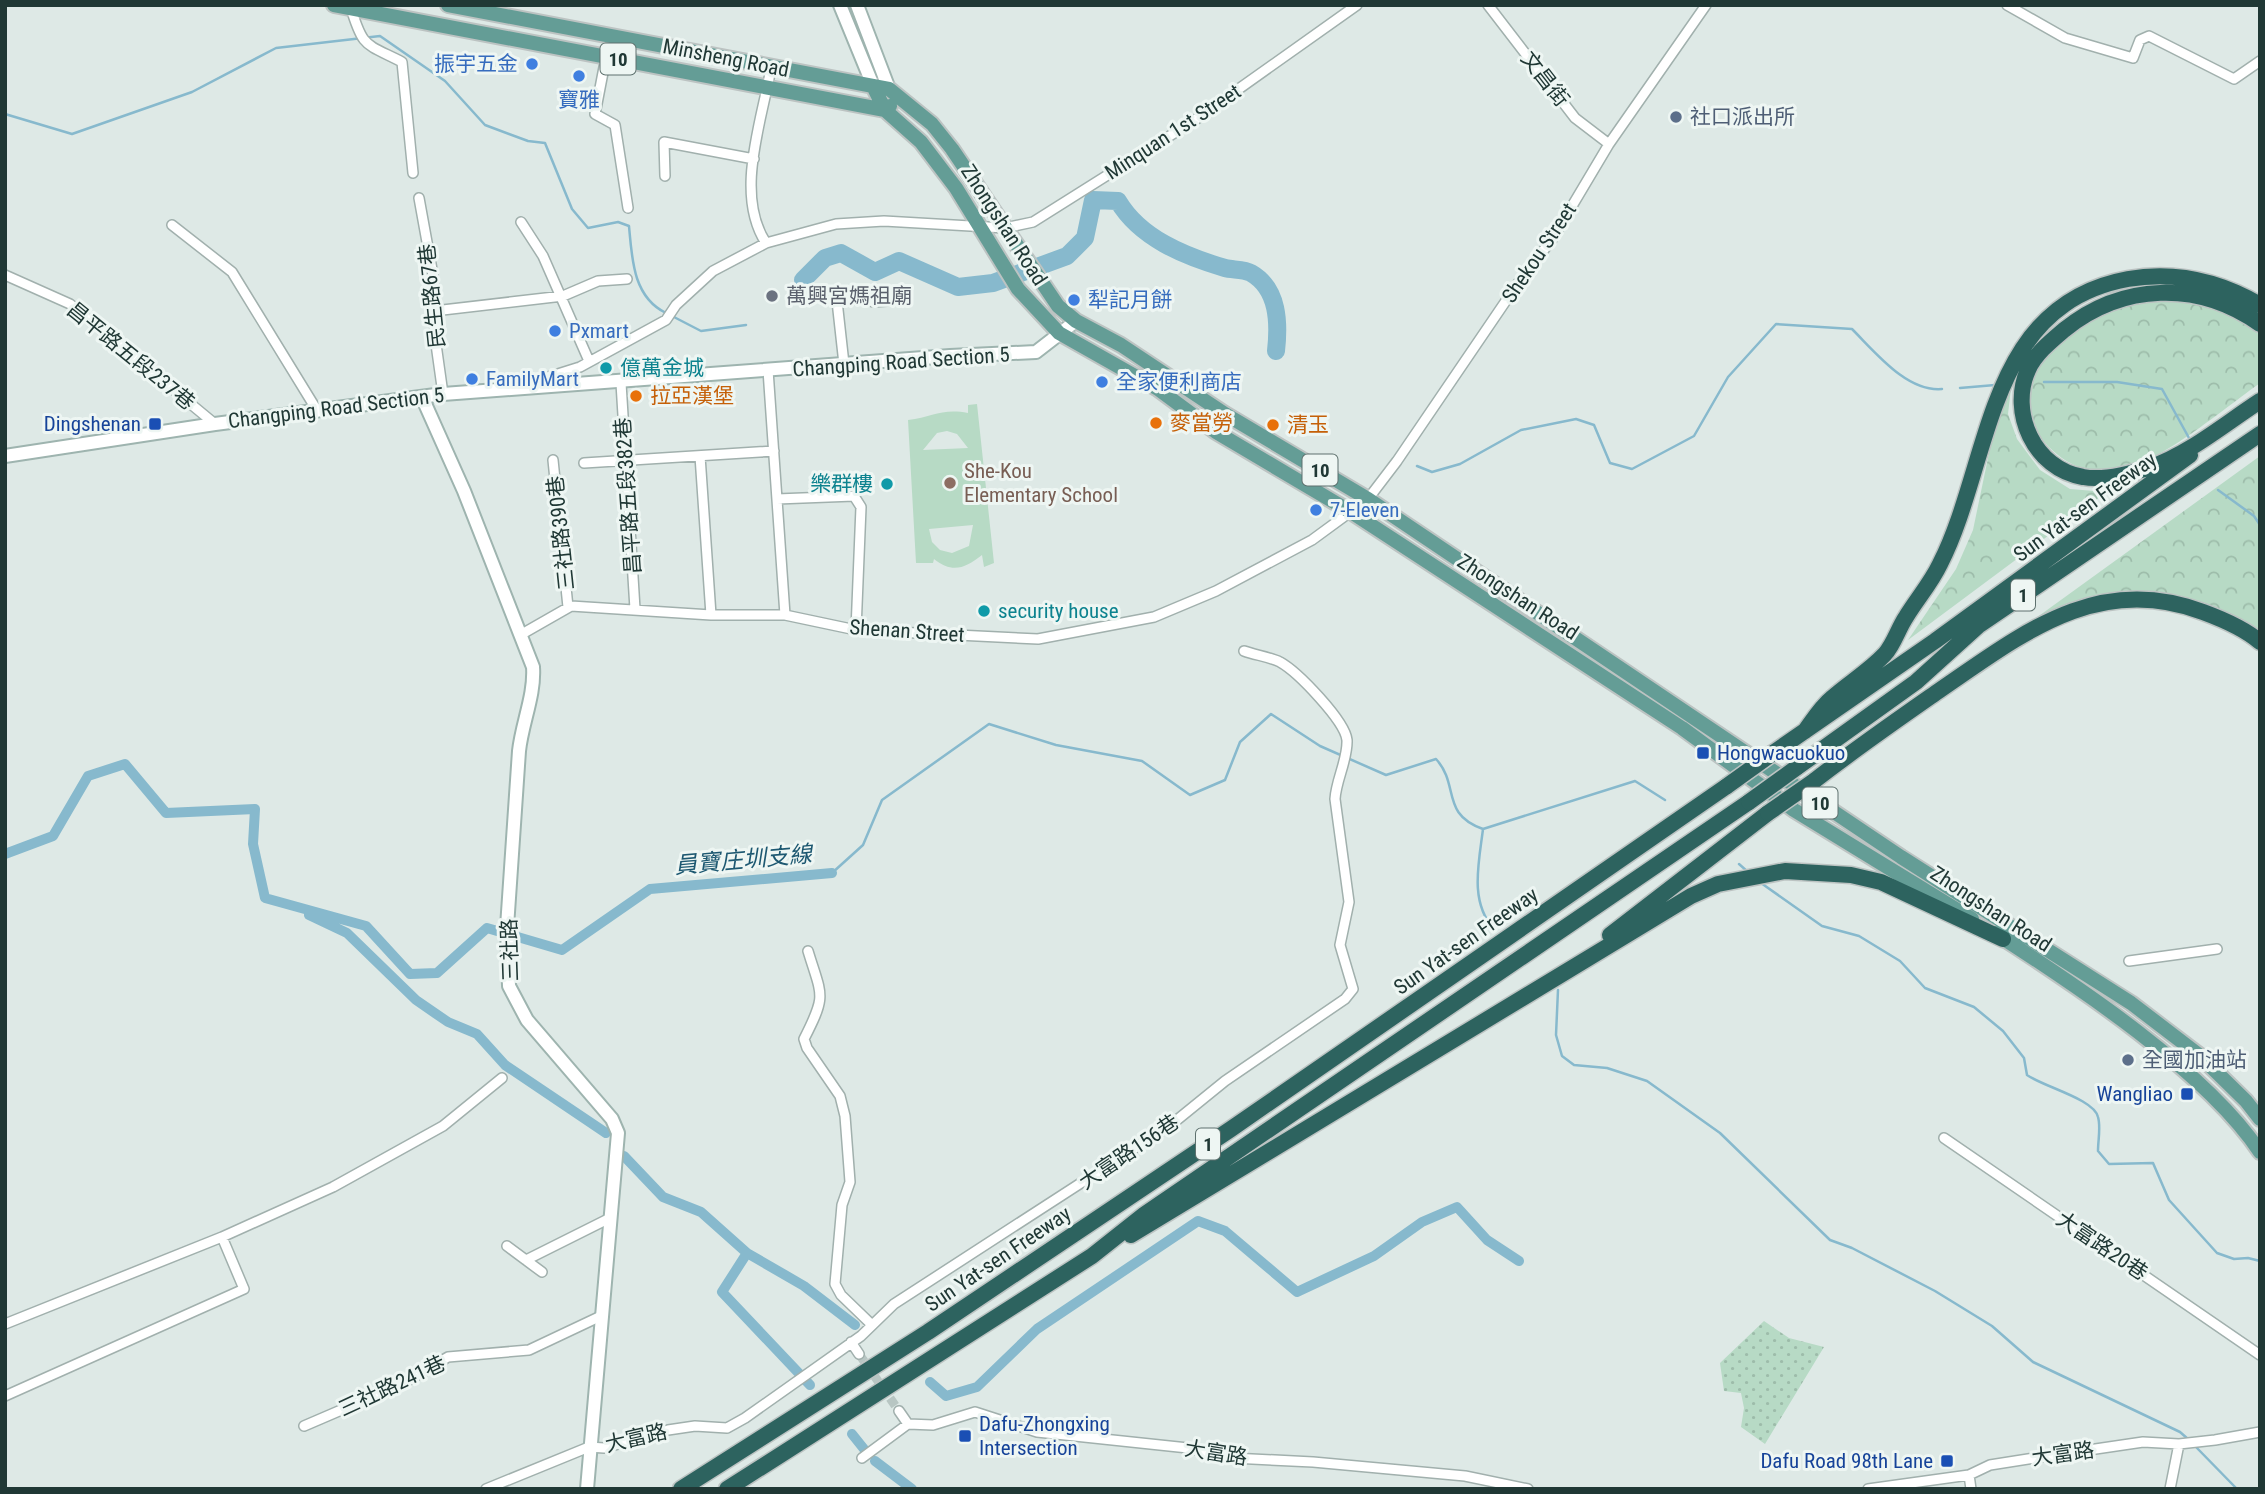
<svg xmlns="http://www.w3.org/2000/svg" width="2265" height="1494" viewBox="0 0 2265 1494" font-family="'Roboto Condensed','Noto Sans TC',sans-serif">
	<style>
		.grass { fill: url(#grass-dots) }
		.forest { fill: url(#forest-crowns) }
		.garden { fill: #b7dac5; fill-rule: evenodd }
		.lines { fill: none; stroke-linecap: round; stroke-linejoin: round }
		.stream { stroke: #87b9cd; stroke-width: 2.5 }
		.canal { stroke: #87b9cd; stroke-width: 10 }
		.river { stroke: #87b9cd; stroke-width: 18 }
		.street-tunnel { stroke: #b8c6c3; stroke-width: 9; stroke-dasharray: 9 4.5; stroke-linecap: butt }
		.street-casing { stroke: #a1b0ad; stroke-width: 12 }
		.secondary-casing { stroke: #9eb4af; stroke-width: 16 }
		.primary-casing { stroke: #bcc3c2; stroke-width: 18 }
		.highway-casing { stroke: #bcc3c2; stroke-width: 19 }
		.street { stroke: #fff; stroke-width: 9 }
		.secondary { stroke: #fff; stroke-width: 12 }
		.primary { stroke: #649d96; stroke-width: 14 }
		.highway { stroke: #2d635f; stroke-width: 16 }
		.highway-bridge-casing { stroke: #bcc3c2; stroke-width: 19; stroke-linecap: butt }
		.highway-bridge { stroke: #2d635f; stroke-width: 16 }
		.shop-dot { fill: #3f7fe0; stroke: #eef6f3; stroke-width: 2.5 }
		.service-dot { fill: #5c6f8a; stroke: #eef6f3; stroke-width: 2.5 }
		.worship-dot { fill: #6b7280; stroke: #eef6f3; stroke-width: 2.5 }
		.culture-dot { fill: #0f9aa8; stroke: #eef6f3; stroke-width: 2.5 }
		.food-dot { fill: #e8710a; stroke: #eef6f3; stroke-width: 2.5 }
		.transit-dot { fill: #1a4fb4; stroke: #eef6f3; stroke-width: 2.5 }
		.education-dot { fill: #8d6e63; stroke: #eef6f3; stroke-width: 2.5 }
		.labels { text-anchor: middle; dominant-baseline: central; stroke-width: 6; stroke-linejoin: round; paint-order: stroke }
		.shield { fill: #eef6f3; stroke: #5e716e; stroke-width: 2 }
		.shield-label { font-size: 19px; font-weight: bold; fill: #203835 }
		.street-label { font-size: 21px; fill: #203835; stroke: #eef6f3 }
		.shop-label { font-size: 21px; fill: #366cbe; stroke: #eef6f3; text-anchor: start }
		.service-label { font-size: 21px; fill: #4e5e75; stroke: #eef6f3; text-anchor: start }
		.worship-label { font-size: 21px; fill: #5b616d; stroke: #eef6f3; text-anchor: start }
		.culture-label { font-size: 21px; fill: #0d838f; stroke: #eef6f3; text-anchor: start }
		.food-label { font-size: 21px; fill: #c56008; stroke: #eef6f3; text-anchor: start }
		.transit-label { font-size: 21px; fill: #164399; stroke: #eef6f3; text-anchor: end }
		.education-label { font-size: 21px; fill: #785e54; stroke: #eef6f3; text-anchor: start }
		.water-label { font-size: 23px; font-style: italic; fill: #1d5871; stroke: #eef6f3 }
	</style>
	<defs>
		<pattern id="grass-dots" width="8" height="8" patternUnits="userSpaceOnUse" patternTransform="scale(1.75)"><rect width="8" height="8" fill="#b7dac5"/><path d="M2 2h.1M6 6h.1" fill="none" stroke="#9dbcaa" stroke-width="1.8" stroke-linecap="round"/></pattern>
		<pattern id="forest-crowns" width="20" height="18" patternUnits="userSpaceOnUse" patternTransform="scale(1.75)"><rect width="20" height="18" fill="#b7dac5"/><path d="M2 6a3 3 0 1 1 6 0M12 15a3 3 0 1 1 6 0" fill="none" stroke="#9dbcaa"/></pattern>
	</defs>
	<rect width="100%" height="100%" fill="#dee9e6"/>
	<path class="grass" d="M1764 1321 1789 1338 1824 1347 1765 1444 1741 1427 1744 1408 1741 1393 1724 1391 1720 1363Z"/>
	<path class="forest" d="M2161 298C2199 303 2230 310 2260 335V383C2225 408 2156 466 2115 472 2063 479 2006 420 2035 368 2053 337 2096 311 2129 301 2139 298 2151 299 2161 298Z
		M2013 371 2008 414 2017 439 2040 470 2070 489 2107 492 1908 640 1956 569 1973 530 1993 434Z
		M2260 456V633L2230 616 2095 597 2036 618Z"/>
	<path class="garden" d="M977 404 994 563 984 567 982 555C965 568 953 574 934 559L933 563H916L908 420C933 417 942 408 968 413V405ZM947 431 957 434 968 448 923 450 937 433ZM973 525 969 546 952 553 940 550 932 542 929 529Z"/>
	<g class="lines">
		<path class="stream" d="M5 114 72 134 192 92 276 48 380 36 445 81 485 125 528 141 545 143 572 209 588 228 618 222 629 226C632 259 633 297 666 313
			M672 316 701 331 746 325
			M2044 382H2117L2162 389 2189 438
			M1960 388 1995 385
			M1417 466 1432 472 1460 464 1521 430 1576 419 1594 425 1610 463 1632 469 1694 436 1728 377 1776 324 1852 329C1876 353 1907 392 1942 389
			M2218 490 2254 516 2260 525
			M1483 829C1479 862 1469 902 1494 929
			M1739 864 1748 872
			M832 873 863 845 882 800 989 724 1056 745 1142 761 1190 795 1225 780 1240 742 1271 714 1320 746 1386 775 1436 759C1460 785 1440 814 1483 829L1635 781 1665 800
			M1761 883 1822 926 1859 936 1900 961 1925 988 1974 1007 2003 1031 2024 1058 2027 1075C2044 1087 2094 1099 2098 1117 2101 1127 2098 1140 2098 1151L2109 1164 2153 1163 2169 1200 2217 1253 2234 1259 2248 1258 2260 1261
			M1558 990 1556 1035 1562 1056 1574 1065 1607 1068 1647 1081 1720 1133 1830 1240 1852 1248 1935 1291 1992 1326 2033 1362 2180 1432 2188 1439
			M2195 1446 2237 1489"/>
		<path class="canal" d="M5 854 53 836 88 776 125 764 166 813 255 809 253 844 265 898 366 926 410 974 437 973 487 928 562 950 650 889 832 873
			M309 915 347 933 416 1000 448 1022 477 1034 505 1065 606 1133
			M624 1156 663 1197 701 1212 747 1253 804 1286 855 1325
			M747 1253 722 1292 810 1385
			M930 1382 946 1396 977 1387 1037 1329 1198 1221 1225 1231 1297 1292 1374 1256 1422 1222 1457 1207 1487 1240 1519 1261
			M852 1434 864 1449
			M875 1461 912 1489"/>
		<path class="river" d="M803 280 825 258 841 253 875 272 899 261 958 287 993 283 1067 256 1085 238 1093 200 1118 201C1140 238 1184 256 1225 268 1232 270 1244 269 1251 273 1279 289 1279 324 1276 351"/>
		<path class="street-tunnel" d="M859 1354 899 1411"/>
		<g class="street-casing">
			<path id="street" d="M350 5C363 49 365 43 402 62L413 173
				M1488 5 1575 118 1609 144
				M2007 5 2065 38 2133 58 2140 40 2149 36 2234 79 2260 61
				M606 57 595 114 615 125 628 208
				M665 176 664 142 754 159
				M419 198 433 275 435 337 443 394
				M521 222 543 256 589 361
				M172 225 232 272 318 412
				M766 243C734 194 762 121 771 68
				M5 275 70 304 215 424
				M434 311 563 296 598 281 627 279
				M844 364 837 301 873 298V302L887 301
				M768 370 785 615 856 630 1038 639 1154 617 1216 591 1312 540 1368 499 1397 461 1516 286 1553 238 1609 144 1706 5
				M621 383 635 609
				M526 384 580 367 666 320 676 305 713 271 766 243 836 224 884 221 1005 228 1033 222 1195 120 1357 5
				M700 456 711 615
				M553 460 568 607
				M584 463 774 451
				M777 499 854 496 861 507 856 630
				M522 634 571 606 711 615H785
				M808 951C822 997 827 994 804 1039L807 1048 840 1096 845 1116 850 1182 842 1205 835 1284 841 1295 871 1324
				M2129 961 2217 949
				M1944 1138 2260 1355
				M507 1246 542 1272
				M526 1260 610 1218
				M5 1324 222 1237 333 1187 443 1126 502 1078
				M851 1342 859 1354
				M5 1396 244 1289 222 1237
				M899 1411 908 1424
				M304 1426 404 1383 448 1357 529 1350 601 1316
				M862 1458 908 1424 933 1425 975 1412 1037 1432 1188 1448 1232 1458 1313 1462 1465 1476 1528 1489
				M1969 1475 1971 1489
				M486 1489 589 1447 604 1448 668 1430 695 1426 727 1428 745 1418 861 1336 894 1304 1172 1124 1225 1081 1345 999 1353 989 1340 945 1349 902 1335 799C1336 780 1348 759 1347 740 1345 721 1298 672 1280 662 1270 657 1255 655 1244 651
				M1868 1489 1969 1475 1990 1465 2028 1459 2143 1442 2179 1444 2215 1440 2260 1432
				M2170 1489 2179 1444"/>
		</g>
		<g class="secondary-casing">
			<path id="secondary" d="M840 5 874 88
				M857 5 889 89
				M422 397 464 491 533 667C535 695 522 723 519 751L507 927 509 986 527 1020 612 1119 618 1133 587 1489
				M5 456 215 424 443 394 950 356 1036 352 1076 321"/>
		</g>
		<g class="primary-casing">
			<path id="primary" d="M334 5 885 110 890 106
				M448 5 889 89 932 124 952 149 1058 306 1076 321 1121 345 1225 414 1368 499 1901 857 2131 1003 2199 1055 2246 1101 2260 1119
				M874 88 885 110 921 142 956 188 1018 289 1059 333 1158 389 1216 432 1351 512 1682 728 1794 810 1972 919
				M1995 933C2077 986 2206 1071 2260 1152"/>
		</g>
		<g class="highway-casing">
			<path id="highway" d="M2260 324C2198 280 2122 283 2064 330 2051 341 2035 354 2028 370 2009 412 2034 469 2083 477 2104 481 2130 474 2151 467 2189 454 2226 423 2260 401
				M1805 731C1813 720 1821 707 1832 698 1849 683 1869 671 1885 654 1894 644 1898 629 1906 617 1917 599 1931 583 1940 564 1992 462 1985 305 2128 279 2175 271 2219 281 2260 305
				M1773 753 1935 641 2190 455
				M1796 768 1916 682 1978 626 2260 434
				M1814 781C1855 749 1897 720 1940 690 2022 634 2098 572 2203 612 2222 619 2244 628 2260 642
				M1610 935 1768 813
				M1131 1235 1691 896 1718 884 1785 871 1851 875 1881 882 2003 939
				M681 1489 928 1332 1231 1129 1727 786
				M727 1489 1092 1256 1145 1214 1749 802"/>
		</g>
		<use href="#street" class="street"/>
		<use href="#secondary" class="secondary"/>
		<use href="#primary" class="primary"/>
		<use href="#highway" class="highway"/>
		<g class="highway-bridge-casing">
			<path id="highway-bridge" d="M1727 786 1773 753
				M1749 802 1796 768
				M1768 813 1814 781"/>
		</g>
		<use href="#highway-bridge" class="highway-bridge"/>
	</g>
	<g class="shop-dot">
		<circle cx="532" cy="64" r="7"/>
		<circle cx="579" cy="76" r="7"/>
		<circle cx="1074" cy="300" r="7"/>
		<circle cx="555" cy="331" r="7"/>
		<circle cx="472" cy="379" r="7"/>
		<circle cx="1102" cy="382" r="7"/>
		<circle cx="1316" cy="510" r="7"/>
	</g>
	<g class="service-dot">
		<circle cx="1676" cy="117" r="7"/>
		<circle cx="2128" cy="1060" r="7"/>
	</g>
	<circle class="worship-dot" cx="772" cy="296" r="7"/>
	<g class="culture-dot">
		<circle cx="606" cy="368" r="7"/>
		<circle cx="887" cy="484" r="7"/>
		<circle cx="984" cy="611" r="7"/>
	</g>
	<g class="food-dot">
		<circle cx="636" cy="396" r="7"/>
		<circle cx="1156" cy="423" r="7"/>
		<circle cx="1273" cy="425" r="7"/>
	</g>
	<g class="transit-dot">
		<rect x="148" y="417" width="14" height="14" rx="3.5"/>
		<rect x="1696" y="746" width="14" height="14" rx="3.5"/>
		<rect x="2180" y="1087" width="14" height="14" rx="3.5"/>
		<rect x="958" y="1429" width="14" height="14" rx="3.5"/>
		<rect x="1940" y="1454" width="14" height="14" rx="3.5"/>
	</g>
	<circle class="education-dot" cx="950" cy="483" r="7"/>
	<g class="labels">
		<g class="shield">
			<rect x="600.5" y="43.5" width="35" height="31" rx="5"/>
			<rect x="1302.5" y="454.5" width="35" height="31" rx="5"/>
			<rect x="2011" y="579.5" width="24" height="31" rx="5"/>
			<rect x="1802.5" y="787.5" width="35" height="31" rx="5"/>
			<rect x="1196" y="1128.5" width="24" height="31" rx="5"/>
		</g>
		<g class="shield-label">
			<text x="618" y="59">10</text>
			<text x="1320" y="470">10</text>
			<text x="2023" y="595">1</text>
			<text x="1820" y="803">10</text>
			<text x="1208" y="1144">1</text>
		</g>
		<g class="street-label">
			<text transform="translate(726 58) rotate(11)">Minsheng Road</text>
			<text transform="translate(1545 79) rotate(52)">文昌街</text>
			<text transform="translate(1173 132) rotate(-33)">Minquan 1st Street</text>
			<text transform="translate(1004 225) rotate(57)">Zhongshan Road</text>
			<text transform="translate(1539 253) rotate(-56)">Shekou Street</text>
			<text transform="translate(432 296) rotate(-96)">民生路67巷</text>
			<text transform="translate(131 356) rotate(39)">昌平路五段237巷</text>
			<text transform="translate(901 362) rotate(-4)">Changping Road Section 5</text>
			<text transform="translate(336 408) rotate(-7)">Changping Road Section 5</text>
			<text transform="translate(628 496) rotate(-94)">昌平路五段382巷</text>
			<text transform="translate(2085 507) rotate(-36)">Sun Yat-sen Freeway</text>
			<text transform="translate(561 533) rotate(-96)">三社路390巷</text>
			<text transform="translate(1518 597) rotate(33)">Zhongshan Road</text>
			<text transform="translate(907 631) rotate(4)">Shenan Street</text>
			<text transform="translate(1991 909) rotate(33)">Zhongshan Road</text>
			<text transform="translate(1466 941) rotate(-35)">Sun Yat-sen Freeway</text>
			<text transform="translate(510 950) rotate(-92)">三社路</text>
			<text transform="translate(1129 1152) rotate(-34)">大富路156巷</text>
			<text transform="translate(2102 1246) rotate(34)">大富路20巷</text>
			<text transform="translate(998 1259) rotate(-34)">Sun Yat-sen Freeway</text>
			<text transform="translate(392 1386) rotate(-25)">三社路241巷</text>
			<text transform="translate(636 1438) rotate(-13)">大富路</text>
			<text transform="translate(1216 1453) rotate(9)">大富路</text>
			<text transform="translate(2063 1454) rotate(-8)">大富路</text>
		</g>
		<g class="shop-label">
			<text x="518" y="64" text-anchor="end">振宇五金</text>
			<text x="579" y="100" text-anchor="middle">寶雅</text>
			<text x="1088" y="300">犁記月餅</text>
			<text x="569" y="331">Pxmart</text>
			<text x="486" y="379">FamilyMart</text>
			<text x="1116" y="382">全家便利商店</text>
			<text x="1330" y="510">7-Eleven</text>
		</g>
		<g class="service-label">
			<text x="1690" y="117">社口派出所</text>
			<text x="2142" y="1060">全國加油站</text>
		</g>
		<g class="worship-label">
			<text x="786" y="296">萬興宮媽祖廟</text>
		</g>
		<g class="culture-label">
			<text x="620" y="368">億萬金城</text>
			<text x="873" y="484" text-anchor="end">樂群樓</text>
			<text x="998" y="611">security house</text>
		</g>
		<g class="food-label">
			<text x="650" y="396">拉亞漢堡</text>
			<text x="1170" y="423">麥當勞</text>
			<text x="1287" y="425">清玉</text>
		</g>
		<g class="transit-label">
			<text x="141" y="424">Dingshenan</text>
			<text x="1717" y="753" text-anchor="start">Hongwacuokuo</text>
			<text x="2173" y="1094">Wangliao</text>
			<text x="979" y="1424" text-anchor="start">Dafu-Zhongxing<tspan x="979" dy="24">Intersection</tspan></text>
			<text x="1933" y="1461">Dafu Road 98th Lane</text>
		</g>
		<g class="education-label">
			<text x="964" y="471">She-Kou<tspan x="964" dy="24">Elementary School</tspan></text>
		</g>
		<g class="water-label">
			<text transform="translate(743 860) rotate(-5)">員寶庄圳支線</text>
		</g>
	</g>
	<rect width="2265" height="1494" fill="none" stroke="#203835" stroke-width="14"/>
</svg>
